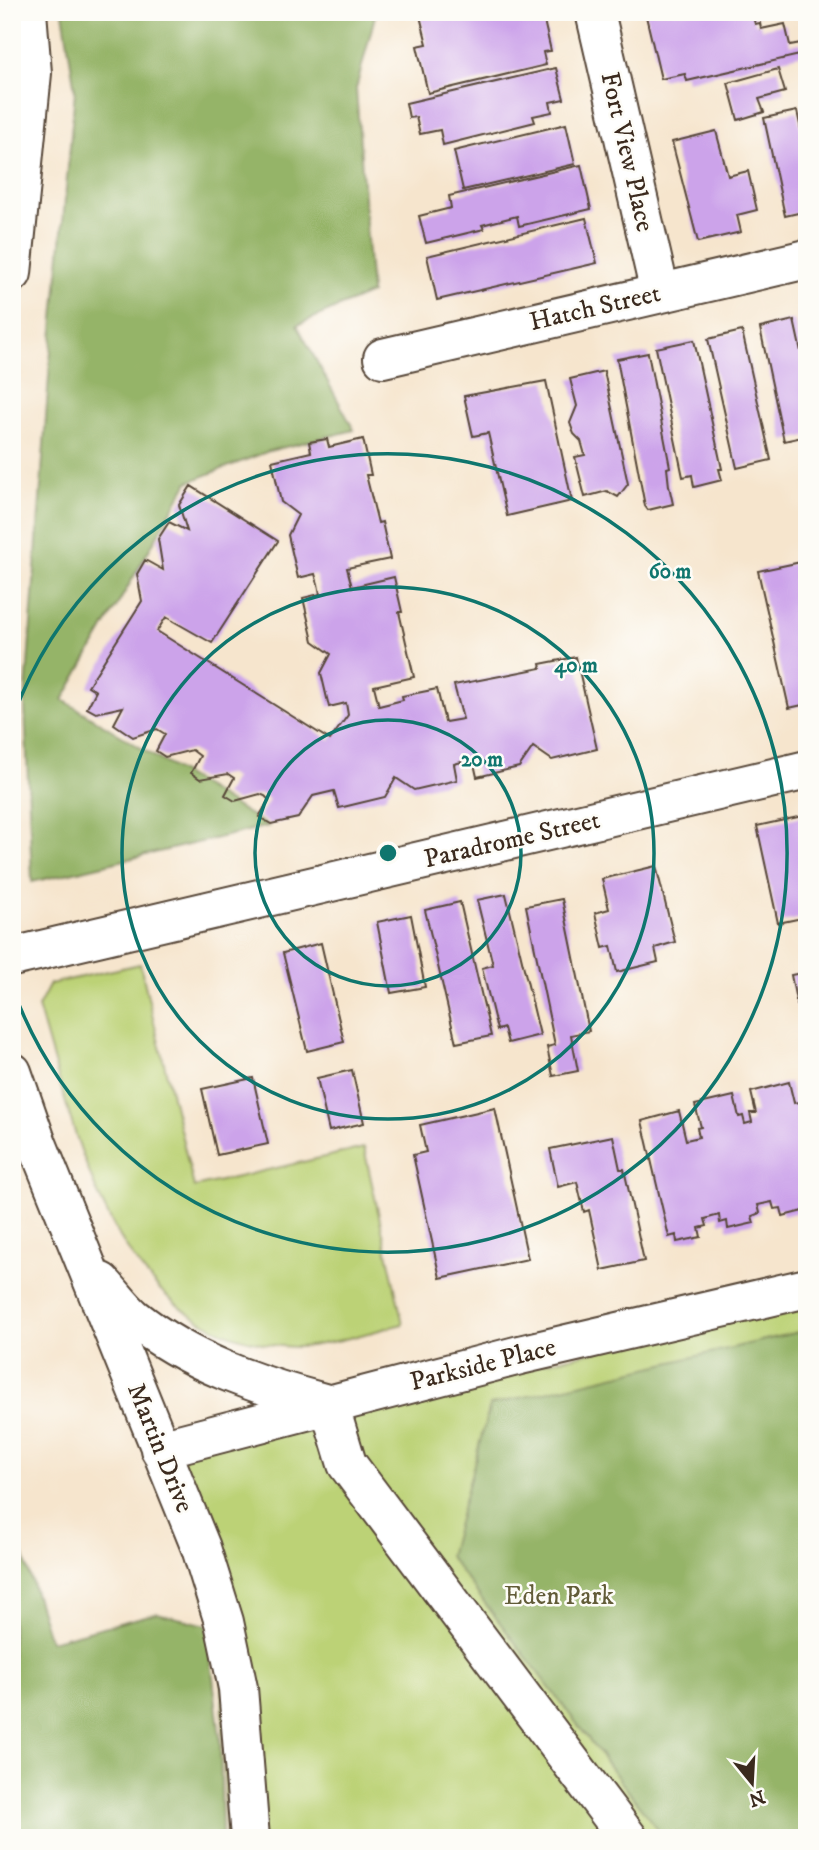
<svg xmlns="http://www.w3.org/2000/svg" width="819" height="1850" viewBox="0 0 819 1850" font-family="'IM FELL DW Pica',serif">
	<style>
		.green { fill: #bcd276; stroke: #7c7e4a; stroke-width: 2 }
		.forest { fill: #95b467; stroke: #686f42; stroke-width: 2 }
		.building { fill: #cca3ea }
		.lines { fill: none; stroke-linecap: round; stroke-linejoin: round }
		.minor-casing { stroke: #574638; stroke-width: 42 }
		.minor { stroke: #fff; stroke-width: 38 }
		.ring { fill: none; stroke: #0f766e; stroke-width: 3.5 }
		.labels { text-anchor: middle; dominant-baseline: central; stroke-width: 5; stroke-linejoin: round; paint-order: stroke }
		.street-label { font-size: 26px; fill: #3b2a1e; stroke: #fdfcf7 }
		.park-label { font-size: 26px; fill: #625c38; stroke: #fdfcf7 }
		.centre { fill: #0f766e; stroke: #fdfcf7; stroke-width: 3.5 }
		.ring-label { font-size: 21px; text-anchor: middle; font-weight: bold; fill: #0f766e; stroke: #fdfcf7; stroke-width: 5; stroke-linejoin: round; paint-order: stroke }
	</style>
	<rect width="100%" height="100%" fill="#fdfcf7"/>
	<filter id="ink" filterUnits="userSpaceOnUse"><feTurbulence type="fractalNoise" baseFrequency=".0143" numOctaves="2"/><feDisplacementMap in="SourceGraphic" scale="14" xChannelSelector="R" yChannelSelector="G"/><feConvolveMatrix kernelMatrix="1 2 1 2 8 2 1 2 1" color-interpolation-filters="sRGB"/></filter>
	<filter id="wash" filterUnits="userSpaceOnUse"><feTurbulence type="fractalNoise" baseFrequency=".00686" numOctaves="4" result="noise"/><feDisplacementMap in="SourceGraphic" scale="28" xChannelSelector="R" yChannelSelector="G"/><feGaussianBlur stdDeviation="1.57" result="paint"/><feColorMatrix in="noise" values="0 0 0 0 0 0 0 0 0 0 0 0 0 0 0 0 0 1.4 0 .05"/><feComposite in="paint" operator="in"/></filter>
	<g filter="url(#wash)">
		<rect width="100%" height="100%" fill="#f6e5cd"/>
		<path class="green" d="M140 964 194 1187 364 1148 403 1324C377 1330 319 1348 294 1347 113 1338 80 1147 38 1007L50 984Z
			M807 1304V1838H226L221 1651 160 1449Z"/>
		<path class="forest" d="M63 12H376L356 89 371 293 297 325 354 430 269 451 188 482 63 700 268 826 32 882 25 706 50 362 75 91Z
			M807 1330V1838H664L449 1556 490 1405Z
			M12 1518 50 1641 157 1613 207 1625 220 1738 222 1838H12Z"/>
		<g id="blocks">
			<path class="building" d="M419 12H542L551 51 543 52 546 65 428 93 417 46 427 44Z
				M645 12H769L753 17 755 24 760 23 761 29 785 24 790 45 801 43 804 54 687 81 685 74 661 79Z
				M556 68 564 99 550 102 552 112 533 116 535 122 443 145 440 130 420 134 416 117 409 118 406 103Z
				M778 69 785 92 759 99 764 112 738 120 728 83Z
				M797 111 807 157V211L785 216 764 118Z
				M566 124 575 164 463 190 454 151Z
				M716 131 728 176 748 171 757 210 737 215 741 232 698 242 672 142Z
				M581 165 591 209 519 226 517 216 482 225 484 229 426 243 419 216 451 208 449 196Z
				M586 218 597 263 437 300 427 256Z
				M794 320 807 379V436L784 441 760 328Z
				M742 331 771 460 737 468 708 339Z
				M694 340 722 469H719L722 480 694 487 692 475 683 477 656 348Z
				M648 353 670 467 667 468 669 486 673 504 648 510 645 506 617 359Z
				M604 371 628 484 618 497 607 491 585 497 575 457 585 455 581 441 574 434 570 423 577 406 570 379Z
				M546 381 572 501 507 516 488 433 473 436 464 396Z
				M327 439 329 447 363 439 371 475H366L378 523 382 522 390 559 347 568 352 587 394 577 402 612H399L414 677 374 686 379 706 403 700 402 696 437 689 445 722 463 719 454 685 541 668 540 664 576 657 597 749 552 760 533 747 519 767 477 777 473 759 454 764 457 780 414 790 396 778 385 797 339 808 334 791 313 796 298 818 271 824 259 817 269 800 265 796 260 794 235 801 225 795 234 778 228 774 200 779 191 773 200 756 192 750 165 757 156 751 165 734 157 729 133 737 114 724 123 707 96 713 87 708 96 691 88 686 142 601 137 574 145 560 163 570 158 539 169 522 187 531 179 505 191 486 278 541 212 643 166 617 157 631 330 740 348 715 346 703 329 707 321 673 331 654 313 641 303 598 320 594 318 584 315 574 298 578 288 535 298 515 281 502 272 461 311 452 309 442Z
				M801 562 807 588V704L789 708 758 571Z
				M807 815V917L778 923 757 826Z
				M656 866 675 942 655 948 658 962 617 972 611 946 603 948 595 913 609 909 602 879Z
				M506 894 540 1035 508 1043 504 1028 497 1030 482 968 493 965 477 900Z
				M562 899 589 1031 571 1035 578 1071 553 1076 547 1047 555 1045 526 906Z
				M460 902 491 1036 456 1043 425 910Z
				M411 915 425 987 391 993 377 922Z
				M321 943 344 1042 307 1051 283 953Z
				M807 972V1019L800 1021 791 975Z
				M352 1070 364 1123 329 1131 317 1078Z
				M253 1078 268 1144 217 1155 202 1089Z
				M789 1082 794 1103 807 1100V1210L783 1216 781 1208 774 1209 772 1202 758 1205 760 1213 752 1216 754 1223 728 1229 727 1221 720 1223 719 1215 705 1219 707 1226 699 1228 701 1237 677 1242 676 1235 669 1237 642 1121 679 1111 686 1140 699 1137 697 1128 701 1127 695 1105 734 1096 739 1117 743 1116 745 1124 752 1122 750 1113H756L751 1092Z
				M495 1108 528 1259 440 1278 413 1155 426 1152 420 1125Z
				M613 1136 620 1169H624L644 1261 602 1270 589 1210 584 1212 577 1182 558 1187 550 1149Z"/>
		</g>
	</g>
	<g filter="url(#ink)">
		<use href="#blocks" fill-opacity="0" stroke="#574638" stroke-width="2"/>
		<g class="lines">
			<g class="minor-casing">
				<path id="minor" d="M595 12 660 293
					M12 273 32 73 27 12
					M383 358 807 259
					M12 957 807 770
					M12 1072 36 1141 201 1548 224 1622 238 1688 250 1838
					M101 1282C112 1293 122 1308 134 1318 189 1362 256 1385 324 1403
					M329 1404 347 1464 628 1838
					M160 1449 520 1355 807 1288"/>
			</g>
			<use href="#minor" class="minor"/>
		</g>
	</g>
	<g class="ring">
		<circle cx="388" cy="853" r="133"/>
		<circle cx="388" cy="853" r="266"/>
		<path d="M13 717A399 399 0 1 1 13 989"/>
	</g>
	<g class="labels">
		<g class="street-label">
			<text transform="translate(627 152) rotate(77)">Fort View Place</text>
			<text transform="translate(595 308) rotate(-13)">Hatch Street</text>
			<text transform="translate(512 840) rotate(-13)">Paradrome Street</text>
			<text transform="translate(483 1365) rotate(-14)">Parkside Place</text>
			<text transform="translate(160 1448) rotate(68)">Martin Drive</text>
		</g>
		<g class="park-label">
			<text x="559" y="1596">Eden Park</text>
		</g>
	</g>
	<circle cx="388" cy="853" r="10" class="centre"/>
	<g class="ring-label">
		<text x="670" y="578">60 m</text>
		<text x="576" y="672">40 m</text>
		<text x="482" y="766">20 m</text>
	</g>
	<rect width="819" height="1850" fill="none" stroke="#fdfcf7" stroke-width="42"/>
	<g transform="translate(752 1783) rotate(162)" stroke="#fdfcf7" stroke-width="5" paint-order="stroke">
	<path d="M0-5L12 26L0 18L-12 26Z" fill="#3b2a1e"/>
	<text y="-10" font-size="19" font-weight="bold" text-anchor="middle" fill="#3b2a1e">N</text>
	</g>
</svg>
